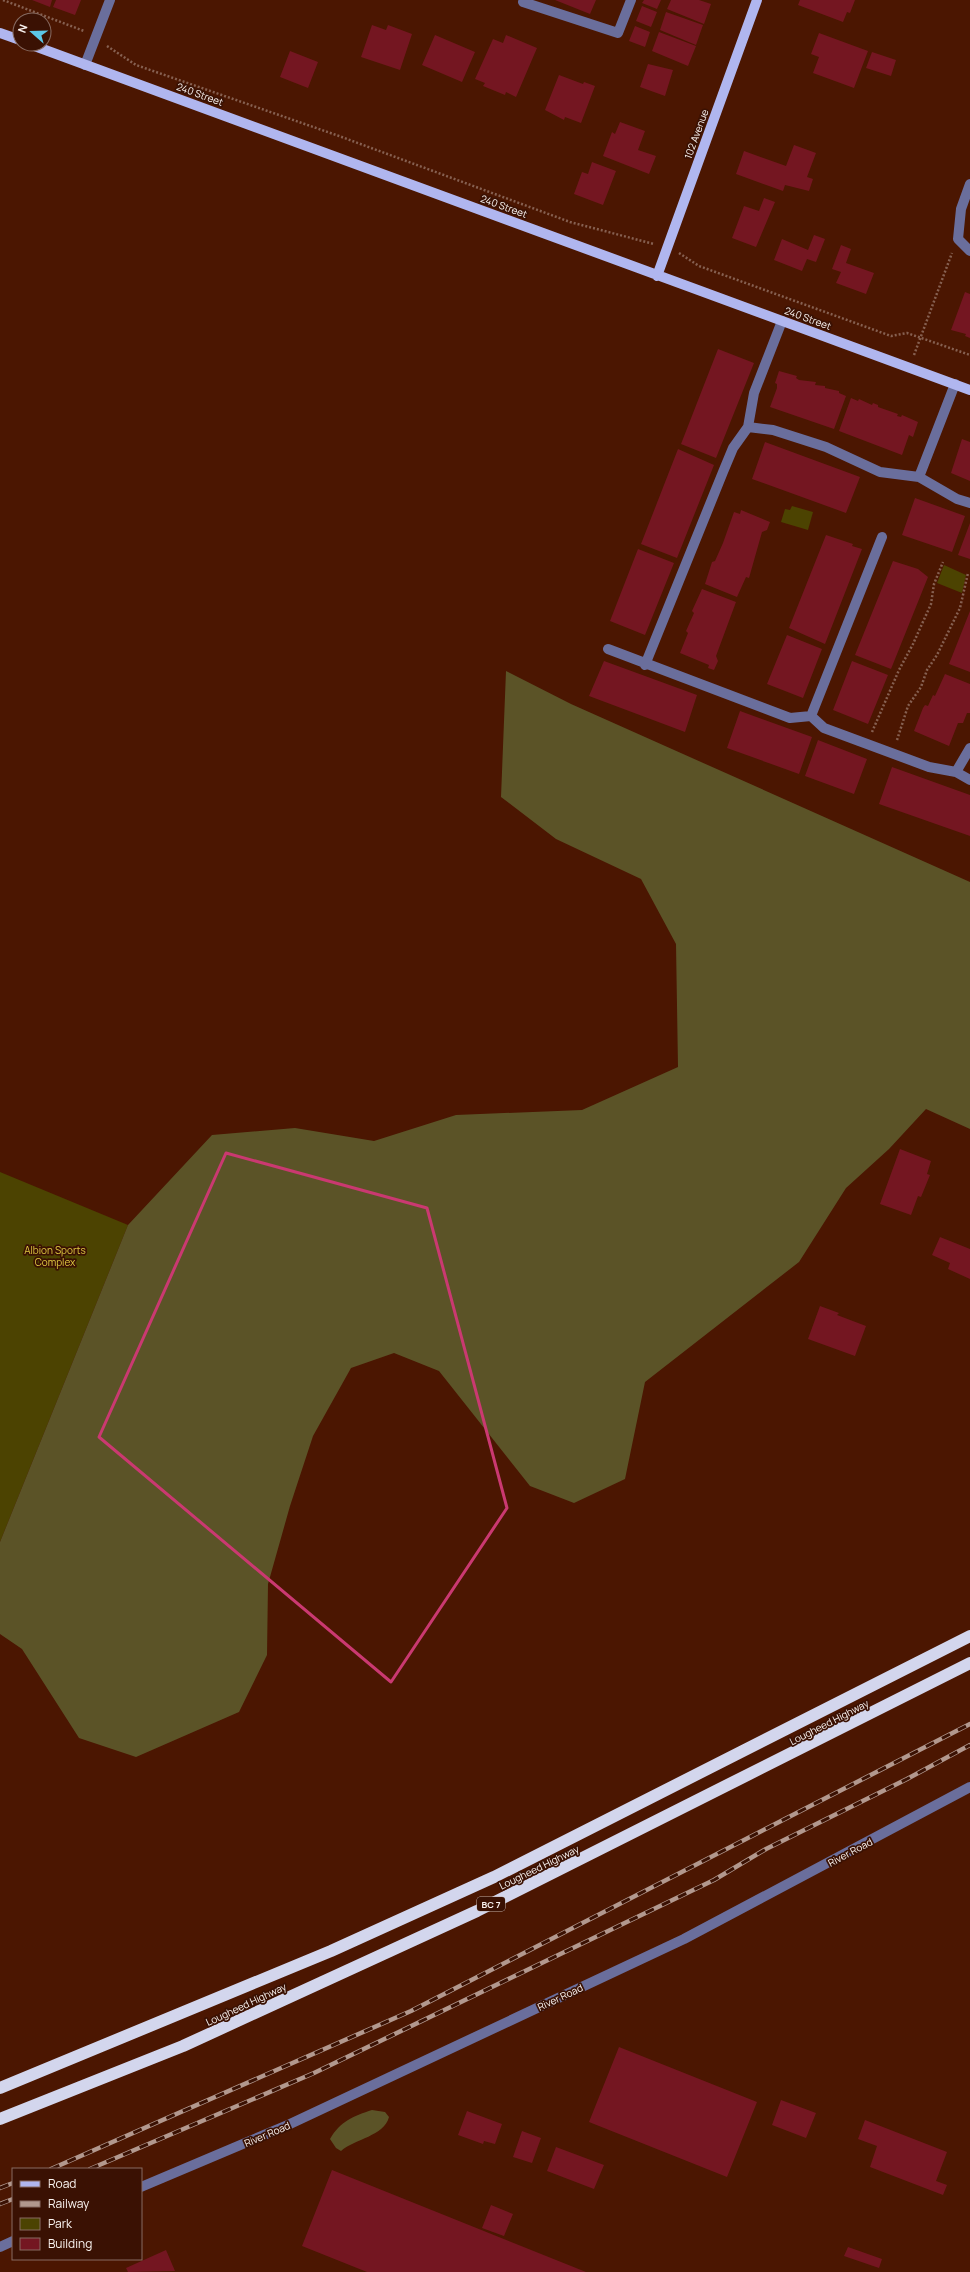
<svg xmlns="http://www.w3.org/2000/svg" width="970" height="2272" viewBox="0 0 970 2272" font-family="Manrope,sans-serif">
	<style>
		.green { fill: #4c4301 }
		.forest { fill: #5b5327 }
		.building { fill: #741621 }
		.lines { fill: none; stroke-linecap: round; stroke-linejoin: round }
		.path { stroke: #866051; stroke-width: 2.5; stroke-dasharray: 2 2; stroke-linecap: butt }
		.minor { stroke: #6a6e9c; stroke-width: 10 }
		.major { stroke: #b0b6ef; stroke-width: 10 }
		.highway { stroke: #d3d6ed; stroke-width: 12 }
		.rail-casing { stroke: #b2988e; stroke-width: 4.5 }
		.rail { stroke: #3a1103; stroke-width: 3; stroke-dasharray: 9; stroke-linecap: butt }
		.marked { fill: none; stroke: #ca3971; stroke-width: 3; stroke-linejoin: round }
		.labels { text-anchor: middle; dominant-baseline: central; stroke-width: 3.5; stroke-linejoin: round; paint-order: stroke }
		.shield { fill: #3a1103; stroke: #c0afa9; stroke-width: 1 }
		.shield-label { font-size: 9px; font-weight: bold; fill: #faf3f0 }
		.street-label { font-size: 10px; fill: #faf3f0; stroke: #3a1103 }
		.park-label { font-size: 10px; fill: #e0ca42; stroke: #3a1103 }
	</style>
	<rect width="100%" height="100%" fill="#4b1601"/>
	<path class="green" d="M792 506 813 512 808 530 781 522 785 509 790 510Z
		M944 565 966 575 962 593 937 583Z
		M0 1172 128 1225 0 1542Z"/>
	<path class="forest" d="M506 671 571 704 970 882V1129L926 1109 889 1149 846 1188 799 1262 645 1382 625 1479 574 1503 530 1486 439 1371 394 1353 351 1368 313 1436 290 1506 268 1584 267 1655 239 1712 136 1757 79 1738 22 1649 0 1634V1542L128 1225 212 1135 295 1128 374 1141 456 1115 582 1110 678 1067 676 944 641 879 556 839 501 797Z
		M372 2110 385 2112 389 2117C384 2136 355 2139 341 2151L336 2148 330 2139C340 2121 354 2116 372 2110Z"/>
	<path class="building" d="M32 0H52L50 7Z
		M56 0H81L75 15 53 7Z
		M555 0H596L590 14Z
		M644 0H661L657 9 642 3Z
		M671 0H699L711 4 704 24 667 9Z
		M800 0H855L850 13 847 12 843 22 798 5Z
		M642 6 657 12 651 27 636 21Z
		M666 12 703 25 696 45 660 30Z
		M372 25 386 30 388 25 412 34 400 70 361 57Z
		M635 26 650 32 645 47 629 41Z
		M659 32 696 46 688 66 652 51Z
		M819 33 868 51 854 88 813 73 819 57 811 54Z
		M435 35 475 52 462 82 422 65Z
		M506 35 537 48 516 97 506 92 505 95 483 86 485 83 475 79 493 39 503 43Z
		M290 51 318 62 308 88 280 77Z
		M872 52 896 60 891 76 866 68Z
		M648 64 673 70 665 96 640 87Z
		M559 75 583 84 584 82 595 86 581 123 565 117 564 120 545 110Z
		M620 122 645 131 638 150 656 156 649 174 603 156 612 132 615 134Z
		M794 145 816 153 807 177 813 179 809 191 785 185 783 191 736 174 744 151 786 166Z
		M592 162 616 171 603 205 574 194 582 172 588 174Z
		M764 198 775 202 756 247 732 238 744 206 759 211Z
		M814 235 825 239 816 262 807 259 802 271 774 260 782 239 808 250Z
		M841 245 851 249 846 263 874 273 866 294 836 283 841 272 832 269Z
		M965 292 970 294V338L965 336 966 334 951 330Z
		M718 349 754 363 716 458 681 444Z
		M779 371 797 376 796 378 799 380 816 382 815 385 825 386V388L839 391V393L846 396 834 429 770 407 777 388V384L775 383Z
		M851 398 858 401 859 399 872 405 873 403 878 405V407L898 414 897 416 901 417 902 415 918 422 913 437 909 435 902 455 839 431Z
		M962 439 970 442V481L951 473Z
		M765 442 860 477 846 513 752 479Z
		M678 449 714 465 677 558 641 544Z
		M915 498 965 516 952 552 902 535Z
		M741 510 770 522 767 530 762 532 749 578 746 577 737 597 705 584 712 562 715 561 723 543 734 512 740 514Z
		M970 523V559L958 555Z
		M826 535 853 544 852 546 862 549 825 644 789 628Z
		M638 549 674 563 645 635 610 621Z
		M893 561 918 569 928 577 891 669 855 655Z
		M702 589 736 602 716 656 718 661 714 670 708 668 709 665 680 653 688 633 686 631 694 613 692 611Z
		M970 611V672L949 664Z
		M787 635 822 649 803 698 767 684Z
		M604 661 697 695 685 732 589 696Z
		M852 661 888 675 868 724 833 710Z
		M945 674 970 684V713H967L963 723H958L949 746 914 731 923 708 925 705 928 706 933 695 935 696Z
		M740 711 812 737 799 774 727 748Z
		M818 740 867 759 854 794 805 776Z
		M892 767 970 795V836L879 804Z
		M900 1149 931 1161 927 1174 930 1175 921 1197 918 1196 911 1215 880 1204Z
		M940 1237 970 1249V1279L948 1269 950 1263 932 1255Z
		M820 1306 839 1313 837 1315 866 1326 855 1356 808 1339Z
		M619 2047 757 2102 727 2177 589 2122Z
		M781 2100 816 2113 806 2138 772 2125Z
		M467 2111 502 2124 495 2144 484 2141 483 2144 458 2135Z
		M865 2120 947 2152 936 2181 947 2185 943 2195 870 2167 877 2146 858 2139Z
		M522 2131 541 2138 532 2163 513 2157Z
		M556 2147 604 2165 594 2189 547 2171Z
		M332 2170 586 2272H367L302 2246Z
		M491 2205 513 2214 504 2236 482 2228Z
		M848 2247 882 2259 879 2268 844 2256Z
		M166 2250 175 2271 128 2272 126 2268Z"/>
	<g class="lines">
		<path class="path" d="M3 0 84 31
			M107 46 136 65 339 136 570 222 654 244
			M679 253 699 266 891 336 907 333 970 355
			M914 355 952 253
			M872 732 899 670 913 644 931 604 934 584 943 562
			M897 740 908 706 921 687 927 670 937 655 960 608 968 573"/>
		<path class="minor" d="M524 0 523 2 618 33 631 0
			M85 65 110 0
			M970 184 961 209 958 239 970 251
			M748 427 773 430 826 447 880 472 919 477 957 499 970 503
			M919 477 955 384
			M608 649 790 718 811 716 824 728 929 767 956 772 970 780
			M645 665 723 472 733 448 748 427 754 393 782 321
			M811 716 882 537
			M956 772 970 748
			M141 2187 290 2124 684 1939 970 1787
			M0 2247 13 2241"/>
		<path class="major" d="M0 33 20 40
			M29 44 970 390
			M657 276 757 0"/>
		<path class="highway" d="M0 2088 331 1951 494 1877 970 1636
			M0 2119 183 2046 477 1911 970 1663"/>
		<g class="rail-casing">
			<path id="rail" d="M51 2169 411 2011 970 1724
				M90 2169 314 2073 577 1946 714 1880 766 1849 907 1779 970 1745
				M0 2188 13 2183
				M0 2204 13 2199"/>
		</g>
		<use href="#rail" class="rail"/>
	</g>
	<path class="marked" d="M226 1153 427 1208 507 1508 391 1682 99 1437Z"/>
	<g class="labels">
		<rect class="shield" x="477" y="1897" width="28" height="14" rx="3"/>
		<g class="shield-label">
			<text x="491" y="1904">BC 7</text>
		</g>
		<g class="street-label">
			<text transform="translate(200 94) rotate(20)">240 Street</text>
			<text transform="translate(696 134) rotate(-70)">102 Avenue</text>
			<text transform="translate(504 206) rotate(20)">240 Street</text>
			<text transform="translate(808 318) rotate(20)">240 Street</text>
			<text transform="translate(829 1722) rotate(-27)">Lougheed Highway</text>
			<text transform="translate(850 1852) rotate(-28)">River Road</text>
			<text transform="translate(539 1867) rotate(-26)">Lougheed Highway</text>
			<text transform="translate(560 1997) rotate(-25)">River Road</text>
			<text transform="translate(246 2004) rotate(-25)">Lougheed Highway</text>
			<text transform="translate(267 2134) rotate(-23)">River Road</text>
		</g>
		<g class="park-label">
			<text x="55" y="1250">Albion Sports<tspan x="55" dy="12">Complex</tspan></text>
		</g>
	</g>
	<rect x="12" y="2168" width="130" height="92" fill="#3a1103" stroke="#876b62"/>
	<rect x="20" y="2181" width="20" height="6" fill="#b0b6ef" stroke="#876b62"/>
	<text x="48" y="2188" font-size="12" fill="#faf3f0">Road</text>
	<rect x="20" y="2201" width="20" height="6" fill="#b2988e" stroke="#876b62"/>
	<text x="48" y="2208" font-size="12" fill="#faf3f0">Railway</text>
	<rect x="20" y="2218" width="20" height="12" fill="#4c4301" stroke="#876b62"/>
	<text x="48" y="2228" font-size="12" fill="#faf3f0">Park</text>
	<rect x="20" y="2238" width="20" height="12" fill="#741621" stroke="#876b62"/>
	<text x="48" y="2248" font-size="12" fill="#faf3f0">Building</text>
	<g transform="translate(32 32) rotate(290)"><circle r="19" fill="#3a1103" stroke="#876b62"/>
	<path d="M0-3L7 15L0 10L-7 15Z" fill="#5cc7e7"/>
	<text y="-6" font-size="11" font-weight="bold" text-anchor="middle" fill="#faf3f0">N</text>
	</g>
</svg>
